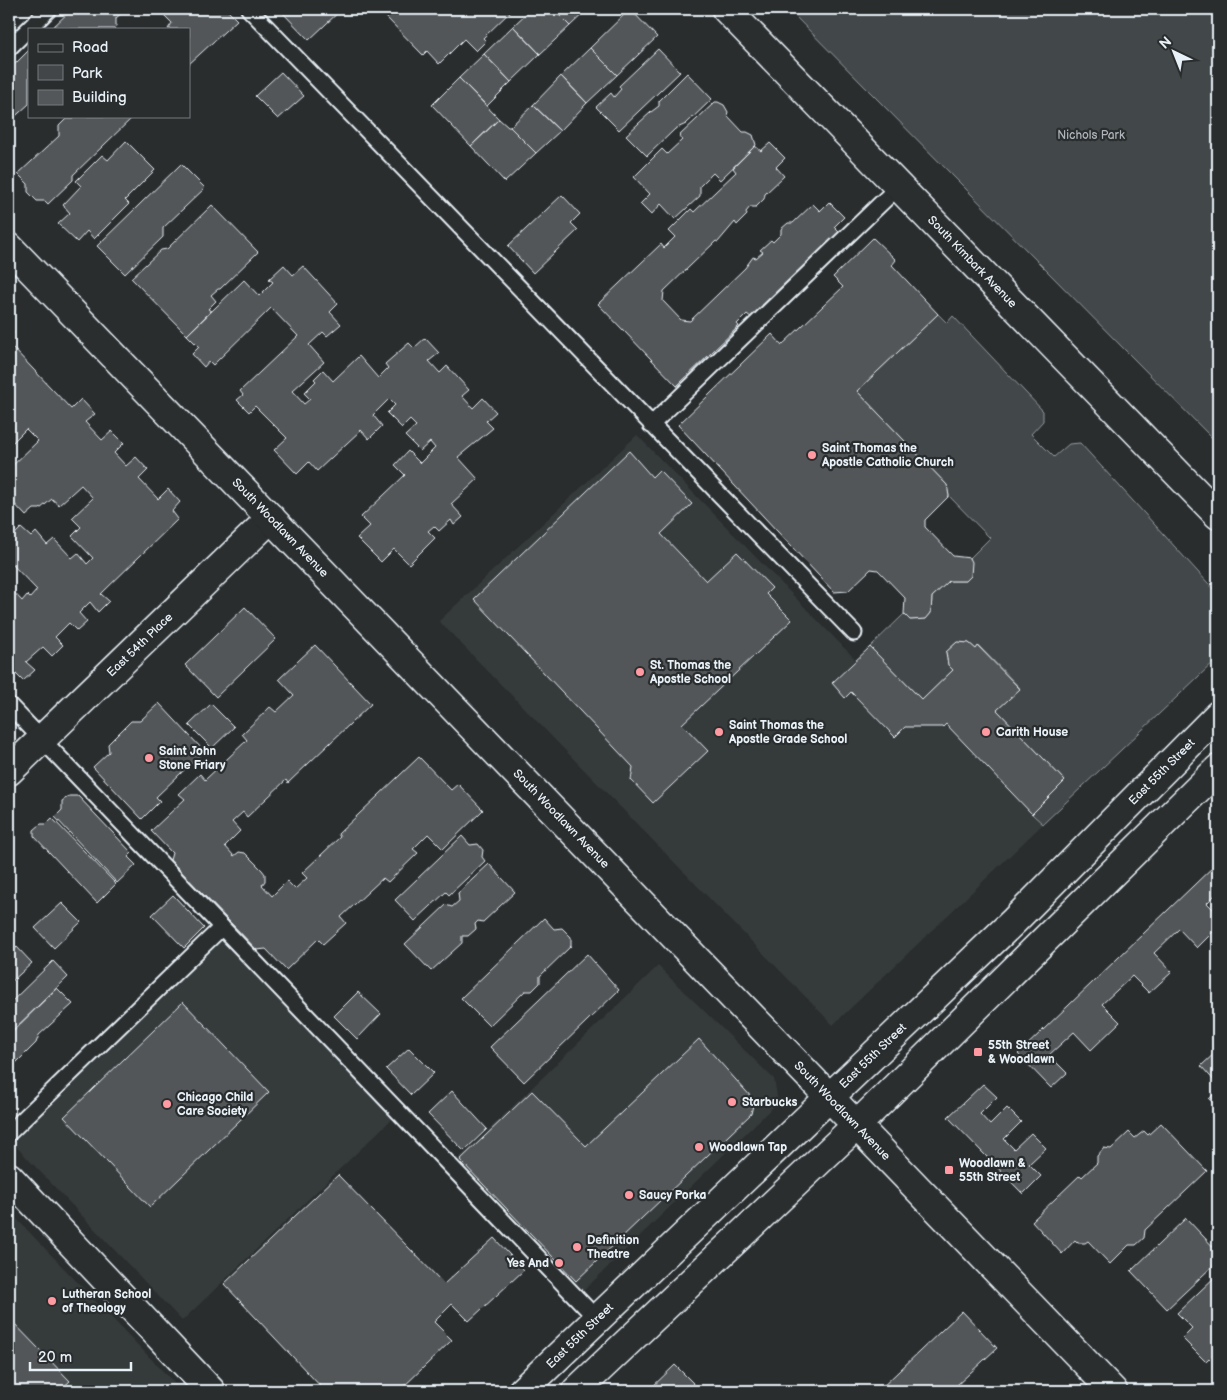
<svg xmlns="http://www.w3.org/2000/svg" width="1227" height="1400" viewBox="0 0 1227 1400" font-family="'Balsamiq Sans',sans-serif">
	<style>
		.built { fill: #363a3b }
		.green { fill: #424648; stroke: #959ca0 }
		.building { fill: #535759; stroke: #e8f1f8 }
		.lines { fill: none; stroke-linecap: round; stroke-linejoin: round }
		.lane-casing { stroke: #e8f1f8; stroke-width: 19 }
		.street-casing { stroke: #e8f1f8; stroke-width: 31 }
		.secondary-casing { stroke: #e8f1f8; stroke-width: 31 }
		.lane { stroke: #2a2d2e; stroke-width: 15 }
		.street { stroke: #2a2d2e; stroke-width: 28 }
		.secondary { stroke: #2a2d2e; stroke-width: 28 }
		.poi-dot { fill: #ff9aa2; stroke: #2a2d2e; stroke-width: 2 }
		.labels { text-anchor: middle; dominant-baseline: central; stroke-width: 4.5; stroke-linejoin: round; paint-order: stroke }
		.park-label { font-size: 12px; fill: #aeb5ba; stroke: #2a2d2e }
		.street-label { font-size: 12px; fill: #e8f1f8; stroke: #2a2d2e }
		.poi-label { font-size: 12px; font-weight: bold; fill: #e8f1f8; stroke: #2a2d2e; text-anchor: start }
	</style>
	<rect width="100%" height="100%" fill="#2a2d2e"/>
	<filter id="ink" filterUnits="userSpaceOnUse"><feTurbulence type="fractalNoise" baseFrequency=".02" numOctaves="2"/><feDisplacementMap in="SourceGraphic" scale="10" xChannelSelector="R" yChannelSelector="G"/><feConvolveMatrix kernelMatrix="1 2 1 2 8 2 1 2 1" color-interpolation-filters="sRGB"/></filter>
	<g filter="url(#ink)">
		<path class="built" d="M637 435 856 660 832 683 845 697 851 692 895 737 905 727H943L946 724 1043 824 833 1025 439 621Z
			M222 927 399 1112 182 1321 9 1139Z
			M658 966 774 1079 778 1102 577 1297 451 1166Z
			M9 1211 182 1391H9Z"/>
		<path class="green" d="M788 9H1218V444Z
			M938 314 947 323 953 316 1043 411V421L1031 434 1054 457 1069 444 1080 443 1218 594V658L1043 824 1032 814 1065 781 997 710 1020 688 979 646 976 649 969 643 957 642 946 652 948 665 953 670 922 700 870 647 904 614 910 620 926 619 931 613 932 597 949 581H966L971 576 970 558 990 538 949 496 947 485 857 391Z"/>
		<path class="building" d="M72 9H134L131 12H123L116 18V27L114 29H51Z
			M158 9H226L237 20 189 64V29H168L172 23Z
			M279 9H342L309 40Z
			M385 9 456 10 513 9 483 38 486 41 476 51 464 39 439 64 427 51 423 55 385 16 389 13Z
			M531 9H553L570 26 540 54 513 26Z
			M553 9H588L570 26Z
			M630 9 657 37 617 75 590 48Z
			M9 12 16 20 9 27Z
			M513 26 540 54 511 82 484 54Z
			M590 48 617 75 587 103 561 76Z
			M658 49 680 72 619 130 596 107 611 93 614 97 621 89 619 86Z
			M29 50V104L9 122V70Z
			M484 54 511 82 487 106 459 78Z
			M281 72 304 96 278 119 255 96Z
			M687 73 712 99 686 124 675 129 647 156 626 135 651 112 659 106V101Z
			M561 76 587 103 560 131 533 105Z
			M459 78 499 119 471 146 432 105Z
			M715 102H718L724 105 728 112 727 115 743 132H747L753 135 756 145 720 180 713 173 700 186V196L675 219 661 204 651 215 640 204 650 194 634 177 662 149 667 154 682 140 679 136Z
			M533 105 560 131 536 153 510 127Z
			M76 116H134L73 175V180L48 204 45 201H37L28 192V184L18 174 59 136V126L66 119H73Z
			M499 119 508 127H510L536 153 505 182 471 146Z
			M126 141 155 170 125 200 129 204 94 239 87 231 77 242 58 224 70 213 63 205 81 186 76 181 102 155 108 160Z
			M770 143 785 158 776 167 784 176 765 194 764 199 756 207H750L746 212 747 215 737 225 735 222 718 242 716 241 664 291 663 301 681 320 690 321 745 268 753 257 756 258 763 252 760 250 771 240 773 242 781 234V229L788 223H793L813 204 820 211 829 202 844 217 834 227 841 234 818 257 816 254 752 318 747 314 737 324 739 326 677 386 598 304 661 244 664 248 675 237 669 231 691 209 694 212 736 172 733 168 755 146 761 151Z
			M181 164 205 188 163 228V237L125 274 97 246Z
			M562 195 580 214 571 223 578 230 533 273 508 246Z
			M212 205 258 252 220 289H218L211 295 216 301 208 309 211 311 187 335 131 278 161 250 167 249Z
			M873 238 896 260 892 265 938 314 857 391 947 485 949 496 925 520V527L953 556 970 558 972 562 971 576 966 581H949L932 597 931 613 926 619 910 620 904 614 905 598 878 570 871 569 848 591 834 592 678 425 772 334 782 345 843 287 833 277Z
			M284 265 293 275 303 266 338 304 330 312 341 324 327 336 323 332 309 345 324 362 292 391 304 404 310 399 304 393 316 381 314 379 323 370 333 381 359 356 378 378 388 368 385 364 409 343 414 348 425 338 439 353 429 361 440 373 447 366 469 390 462 396 473 408 483 398 496 412 486 421 493 428 458 457 478 479 451 504 463 517 454 525 451 520 439 531 434 526 428 531 435 538 409 564 394 549 381 562 357 538 370 526 361 517 405 475 395 465 408 451 420 463 435 448 430 442 420 451 405 436 416 426 410 420 402 428 387 413 395 405 389 399 373 415 382 426 369 439 361 430 317 471 309 462 297 474 274 450 287 438 255 406 249 412 237 400 243 395 240 391 298 336 271 308 213 365 209 361 204 367 192 354 199 347 187 335 244 280 259 296 273 282 269 279Z
			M9 327 14 333 9 339Z
			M9 344 14 349 9 353Z
			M14 349 71 409 81 399 95 414 85 422 102 440 112 431 124 443 114 453 126 466 136 457 148 470 139 479 158 499 168 489 180 502 172 511 178 519 101 594 109 601 98 612 90 602 79 613 87 622 77 631 69 623 55 637 63 645 52 656 43 647 26 662 35 670 23 681 16 674 10 680 9 679V587L22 601 27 595 30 598 37 590 9 561V540L21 528 31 537 36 532 47 545 54 539 72 558 78 553 87 564 93 558 72 536 81 527 72 518 93 498 81 485 59 505 52 499 40 509H34L26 516 9 498V487L12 483 9 480V469L38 441 26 429 9 446V353Z
			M629 451 652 477 659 470 692 504 661 534 706 581 737 552 772 588 766 594 792 620 682 724 708 751 653 803 631 780 633 767 474 599Z
			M245 607 276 639 216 697 185 665Z
			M957 642 969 643 976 649 978 646 1020 689 997 710 1065 781 1032 814 946 724 943 727H905L895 737 851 692 845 698 832 683 870 647 922 700 953 670 948 665 946 652Z
			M315 645 371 704 288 783 286 780 247 817 243 812 232 822 240 831 225 846 234 856 239 852 245 853 262 870 265 874V881L262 885 272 896 287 881 295 889 307 878 302 873 340 837 338 834 419 757 451 790 458 784 483 810 443 849 428 834 413 849 418 853 388 882 383 878 341 917 346 923 323 944 318 939 286 970 266 949 257 950 170 860 172 853 151 831 185 799 179 794 200 774 205 780 247 740 242 734 270 707 276 712 294 695 279 679Z
			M159 703 204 751 156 797 160 801 142 819 93 767 109 752 108 744 131 721H140Z
			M211 704 234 727 212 748 189 725Z
			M69 796H78L132 853 128 857 136 865 117 883 55 817 62 810V801Z
			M52 818 116 884 97 903 34 836V830L41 824H46Z
			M462 836 470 845 478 844 483 850 482 857 485 861 449 895 446 892 415 921 395 900Z
			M1218 862V892L1207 903 1218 914V927L1197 948 1179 929 1154 953 1172 972 1149 993 1132 976 1102 1004 1120 1022 1091 1050 1074 1032 1049 1055 1067 1073 1051 1088 1018 1054Z
			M489 864 515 892 483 922 478 921 475 924 476 929 468 936H462V943L431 971 405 944 446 905 452 907 459 901 458 893Z
			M173 895 204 928 184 948 152 915Z
			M62 903 81 922 54 948 35 928Z
			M544 918 554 929 562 928 571 937V946L540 976V983L532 991H525L489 1026 461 998Z
			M9 939 16 947 9 954Z
			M17 947 32 963 9 984V955Z
			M587 954 619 990 524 1082 490 1047Z
			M53 961 68 977 9 1034V1004Z
			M57 988 73 1004 39 1035 36 1043 11 1068H9V1035Z
			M358 992 381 1014 357 1039 334 1016Z
			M183 1002 269 1092 150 1207 64 1117Z
			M699 1039 754 1100 751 1114 576 1281 460 1160 532 1091 586 1146Z
			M409 1048 434 1073 411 1095 386 1069Z
			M1218 1050V1085L1201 1066Z
			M983 1084 997 1097 980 1114 990 1125 1007 1108 1021 1122 1004 1139 1014 1149 1031 1133 1046 1148 1029 1164 1041 1176 1023 1194 948 1117Z
			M1218 1090V1108L1209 1099Z
			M452 1091 487 1129 464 1151 428 1114Z
			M1161 1123 1207 1171 1145 1230 1144 1238 1136 1245H1129L1110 1264 1088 1241 1085 1243H1078L1075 1240 1062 1254 1032 1221 1080 1175 1082 1177 1097 1163V1156L1104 1148 1111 1149 1129 1132 1135 1138 1144 1131 1148 1135Z
			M338 1175 444 1284 494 1238 524 1270 469 1321 452 1304 434 1322 452 1340 399 1391H369L366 1388 362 1391H325L224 1284Z
			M1186 1218 1218 1252V1261L1167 1309 1131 1271Z
			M1218 1274V1350L1206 1362 1182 1338 1192 1328 1177 1313Z
			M962 1311 997 1348 956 1386 960 1389 958 1391H878Z
			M9 1318 70 1381 59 1391H9Z
			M675 1365 701 1391H648Z"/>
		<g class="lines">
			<g class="lane-casing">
				<path id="lane" d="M249 9 854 633
					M9 48 49 9
					M651 425 899 186
					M9 705 597 1319
					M9 1133 222 927"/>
			</g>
			<g class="street-casing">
				<path id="street" d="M726 9 1218 515
					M9 771 271 518
					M9 1177 211 1391"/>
			</g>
			<g class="secondary-casing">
				<path id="secondary" d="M9 247 1113 1391
					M522 1391 1014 921 1218 715
					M576 1391 857 1125 1218 769"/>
			</g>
			<use href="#lane" class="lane"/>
			<use href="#street" class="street"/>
			<use href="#secondary" class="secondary"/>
		</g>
	</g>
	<g class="poi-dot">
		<circle cx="812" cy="455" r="5"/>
		<circle cx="640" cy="672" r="5"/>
		<circle cx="719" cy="732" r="5"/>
		<circle cx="986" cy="732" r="5"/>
		<circle cx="149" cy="758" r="5"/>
		<rect x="973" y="1047" width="10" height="10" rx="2.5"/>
		<circle cx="732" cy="1102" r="5"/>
		<circle cx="167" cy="1104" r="5"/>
		<circle cx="699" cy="1147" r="5"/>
		<rect x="944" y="1165" width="10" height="10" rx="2.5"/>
		<circle cx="629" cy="1195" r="5"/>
		<circle cx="577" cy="1247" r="5"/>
		<circle cx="559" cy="1263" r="5"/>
		<circle cx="52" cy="1301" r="5"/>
	</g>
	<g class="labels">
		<g class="park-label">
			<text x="1091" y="135">Nichols Park</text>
		</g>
		<g class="street-label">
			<text transform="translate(972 262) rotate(46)">South Kimbark Avenue</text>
			<text transform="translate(280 528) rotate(46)">South Woodlawn Avenue</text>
			<text transform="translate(140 645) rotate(-44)">East 54th Place</text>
			<text transform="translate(1162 772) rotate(-45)">East 55th Street</text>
			<text transform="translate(561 819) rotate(46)">South Woodlawn Avenue</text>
			<text transform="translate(873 1056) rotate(-44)">East 55th Street</text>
			<text transform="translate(842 1111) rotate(46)">South Woodlawn Avenue</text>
			<text transform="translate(580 1336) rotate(-44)">East 55th Street</text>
		</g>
		<g class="poi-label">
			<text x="822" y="448">Saint Thomas the<tspan x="822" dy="14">Apostle Catholic Church</tspan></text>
			<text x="650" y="665">St. Thomas the<tspan x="650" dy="14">Apostle School</tspan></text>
			<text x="729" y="725">Saint Thomas the<tspan x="729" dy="14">Apostle Grade School</tspan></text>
			<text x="996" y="732">Carith House</text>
			<text x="159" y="751">Saint John<tspan x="159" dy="14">Stone Friary</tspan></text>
			<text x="988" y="1045">55th Street<tspan x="988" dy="14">&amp; Woodlawn</tspan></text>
			<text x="177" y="1097">Chicago Child<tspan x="177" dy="14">Care Society</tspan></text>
			<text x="742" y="1102">Starbucks</text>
			<text x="709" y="1147">Woodlawn Tap</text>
			<text x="959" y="1163">Woodlawn &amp;<tspan x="959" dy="14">55th Street</tspan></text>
			<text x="639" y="1195">Saucy Porka</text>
			<text x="587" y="1240">Definition<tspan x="587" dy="14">Theatre</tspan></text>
			<text x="549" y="1263" text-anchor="end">Yes And</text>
			<text x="62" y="1294">Lutheran School<tspan x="62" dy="14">of Theology</tspan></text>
		</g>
	</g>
	<rect width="1227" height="1400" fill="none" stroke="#2a2d2e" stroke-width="30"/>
	<rect x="15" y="15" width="1197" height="1370" fill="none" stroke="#e8f1f8" stroke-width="2" filter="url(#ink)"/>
	<rect x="28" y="28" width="162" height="90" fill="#2a2d2e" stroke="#767b7f"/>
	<rect x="38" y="44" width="25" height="8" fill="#2a2d2e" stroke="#767b7f"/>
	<text x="72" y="52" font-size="15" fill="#e8f1f8">Road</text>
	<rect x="38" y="65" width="25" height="15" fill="#424648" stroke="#767b7f"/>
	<text x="72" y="78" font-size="15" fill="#e8f1f8">Park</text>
	<rect x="38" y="90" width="25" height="15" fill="#535759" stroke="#767b7f"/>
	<text x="72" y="102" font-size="15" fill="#e8f1f8">Building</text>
	<g transform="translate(1174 52) rotate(317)" stroke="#2a2d2e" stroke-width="4" paint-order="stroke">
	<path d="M0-4L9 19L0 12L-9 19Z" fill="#e8f1f8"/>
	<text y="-8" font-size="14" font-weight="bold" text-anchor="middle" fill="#e8f1f8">N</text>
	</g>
	<path d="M30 1362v8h101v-8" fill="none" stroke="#e8f1f8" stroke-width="2.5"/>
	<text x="38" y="1362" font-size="15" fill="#e8f1f8" stroke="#2a2d2e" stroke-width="4" paint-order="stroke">20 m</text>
</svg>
